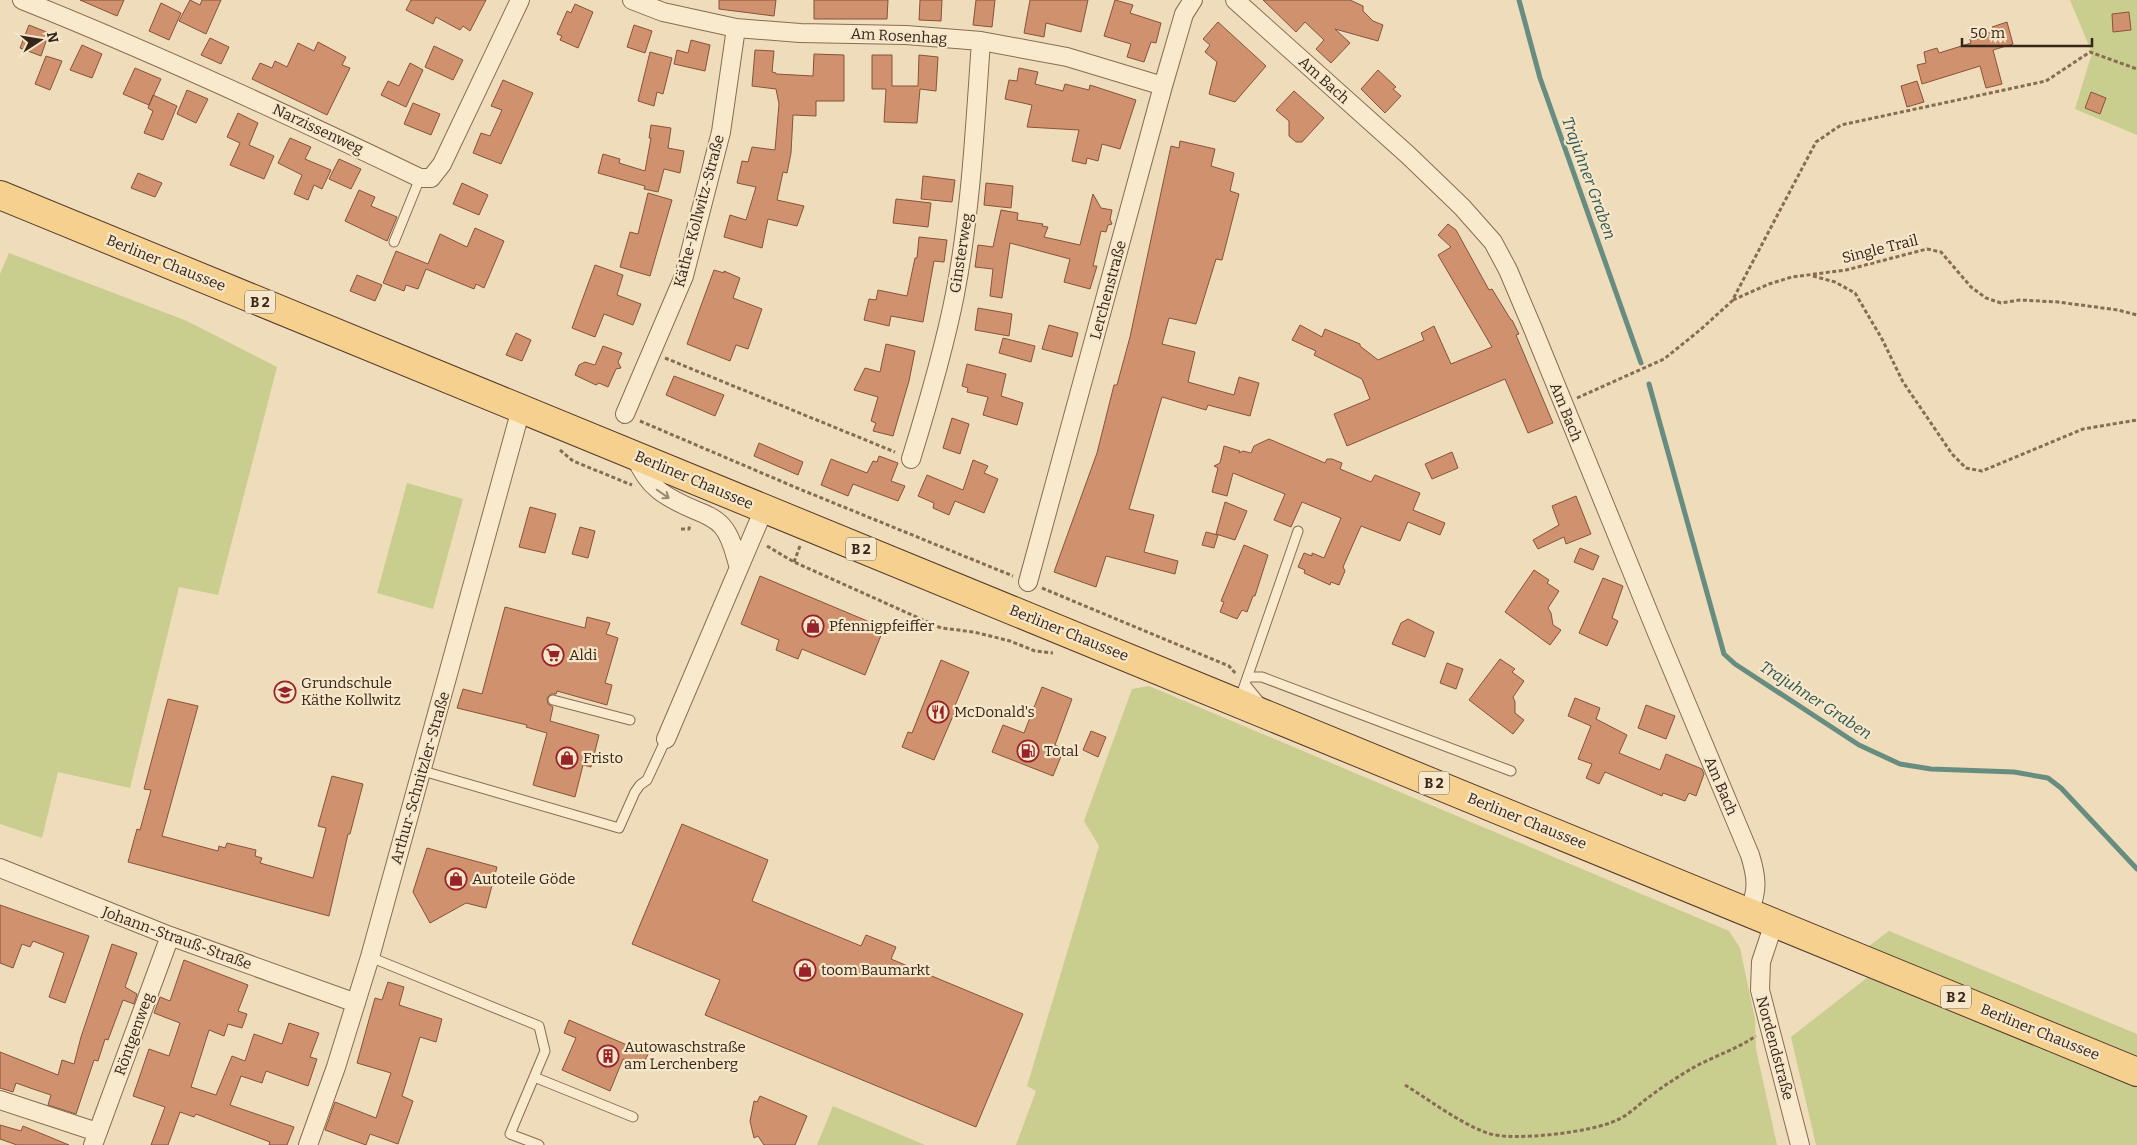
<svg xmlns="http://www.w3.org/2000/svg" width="2137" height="1145" viewBox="0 0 2137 1145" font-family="Bitter,serif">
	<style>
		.green { fill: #c9cd8e }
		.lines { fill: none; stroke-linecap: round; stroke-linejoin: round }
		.stream { stroke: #678d81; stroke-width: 5 }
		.building { fill: #d0916e; stroke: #875339 }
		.lane-casing { stroke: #876c54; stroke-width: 11 }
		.street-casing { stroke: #876c54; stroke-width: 20 }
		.primary-casing { stroke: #533a29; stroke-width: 30 }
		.path { stroke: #876c54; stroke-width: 3; stroke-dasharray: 4 2.5; stroke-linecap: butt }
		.lane { stroke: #faeacd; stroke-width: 9 }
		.street { stroke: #faeacd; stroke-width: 18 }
		.primary { stroke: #f6d08e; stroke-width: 28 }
		.oneway { stroke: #988874 }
		.labels { text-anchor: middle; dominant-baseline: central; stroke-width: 4.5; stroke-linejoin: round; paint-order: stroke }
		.shield { fill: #f7e7ca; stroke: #6f5f4f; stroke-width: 1 }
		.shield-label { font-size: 14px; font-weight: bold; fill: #35251a }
		.street-label { font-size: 15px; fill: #35251a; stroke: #f7e7ca }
		.poi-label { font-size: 15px; fill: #35251a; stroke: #f7e7ca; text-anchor: start }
		.water-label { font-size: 16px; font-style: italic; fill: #285550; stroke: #f7e7ca }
	</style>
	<rect width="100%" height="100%" fill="#efdcba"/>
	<path class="green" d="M2070 0H2137V135L2075 109 2092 53Z
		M9 253 187 321 277 367 218 595 179 587 130 788 58 772 42 838 0 824V274Z
		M407 483 463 499 433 609 377 593Z
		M1149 686 1729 931 1740 948 1755 1019 1756 1049 1777 1145H1016L1036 1091 1027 1086 1099 846 1084 821 1132 689Z
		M1889 931 2137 1034V1056L1869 946Z
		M1868 977 2137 1087V1145H1816L1791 1037Z
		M833 1106 925 1145H817Z"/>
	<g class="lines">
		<path class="stream" d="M1519 0 1540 78 1641 363
			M1649 384 1724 654 1735 664 1859 745 1900 764 1931 769 2014 772 2048 778 2061 788 2137 869"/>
	</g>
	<path class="building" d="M80 0H124L117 16Z
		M190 0 200 5 202 0H221L206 34 179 21Z
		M411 0H486L470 31 463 26 460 30 436 17 433 24 406 10Z
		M719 0H776L774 16 719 9Z
		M814 0H888L887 19H814Z
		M920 0H942L941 21 919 20Z
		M976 0H995L992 27 973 25Z
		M1030 0H1088L1081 32 1046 23 1044 37 1024 33Z
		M1115 0 1133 5 1130 13 1161 23 1156 43 1151 42 1144 62 1127 57 1131 44 1104 36Z
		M1263 0H1350L1363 6V11L1373 21 1383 25 1378 41 1335 29 1350 43 1331 63 1316 49 1324 40 1305 22 1296 32Z
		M161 3 181 13 169 40 149 31Z
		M575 4 593 12 578 48 560 40 562 36 557 34 567 11 571 13Z
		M2129 12 2131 30 2113 32 2112 14Z
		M1218 22 1266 66 1235 102 1209 94 1217 62 1205 52 1210 45 1203 39Z
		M2007 22 2013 44 1993 50 2002 84 1986 88 1980 66 1922 84 1917 65 1926 63 1924 52 1937 48 1939 53 1971 43 1969 36 1993 32 1992 27Z
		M29 25 49 33 41 56 20 48Z
		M634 25 652 31 645 53 627 47Z
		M210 38 229 47 221 64 201 55Z
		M691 40 710 45 705 71 674 64 677 50 688 53Z
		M318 42 346 57 342 65 350 68 327 115 252 79 260 63 272 68 275 61 287 67 298 43 314 51Z
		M82 45 102 54 92 78 70 70Z
		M434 46 463 60 453 80 425 67Z
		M755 50 774 51 772 72 776 73V74L813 76 814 54 844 55V101H816V116L793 115 791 153 787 173 783 172 777 200 804 206 797 226 768 219 762 248 724 237 730 215 746 220 756 187 737 183 742 161 748 162 752 147 775 150 779 104 776 89 752 86Z
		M650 52 672 58 663 94 657 92 654 106 638 101Z
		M872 55H892V86H918L919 55 938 57 936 91 920 89 917 123 884 122 886 89H872Z
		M46 56 62 61 50 90 35 84Z
		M410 63 423 70 406 107 381 95 388 81 399 86Z
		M135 68 161 79 149 105 123 94Z
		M1019 68 1038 72 1035 84 1063 91 1065 84 1089 90 1090 85 1136 100 1120 149 1102 144 1098 161 1087 158 1086 164 1072 161 1079 130 1027 127 1032 105 1005 99 1009 80 1017 81Z
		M1378 70 1396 87 1393 89 1401 96 1385 113 1361 89Z
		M503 80 533 93 501 164 473 153 481 133 490 136 502 110 491 106Z
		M1917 81 1924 102 1907 107 1901 86Z
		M187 90 208 99 196 123 177 114Z
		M1294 91 1324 118 1302 142H1296L1289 136V121L1276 110Z
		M2091 92 2106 98 2100 114 2085 108Z
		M153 95 177 106 163 140 144 133 153 111 148 108Z
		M413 103 440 114 431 135 404 124Z
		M238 113 258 123 249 145 274 156 264 179 230 165 240 143 227 137Z
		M651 125 671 128 668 148 684 151 680 173 664 169 658 192 644 189 645 186 598 173 603 154 620 159 619 163 645 171 651 138H649Z
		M290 138 311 147 305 159 331 170 322 189 314 185 308 200 294 194 302 175 278 163Z
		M1180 141 1215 149 1211 166 1234 173 1230 191 1239 194 1222 260 1216 259 1196 324 1169 318 1162 344 1195 352 1188 382 1234 395 1239 377 1259 383 1250 416 1208 405 1206 410 1162 397 1129 509 1154 515 1144 552 1178 561 1175 574 1106 556 1096 587 1054 572 1097 453 1114 385H1117L1130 337 1171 146 1179 148Z
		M339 159 361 169 351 189 329 179Z
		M138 173 162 183 155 197 131 188Z
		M923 176 955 180 952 202 921 199Z
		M462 183 488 195 479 215 453 204Z
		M986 183 1013 186 1011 208 984 205Z
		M359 190 375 197 371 206 397 217 387 241 345 221Z
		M648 193 672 200 650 276 620 267 630 232 638 234Z
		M1093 194 1101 208 1112 210 1110 219 1112 224 1108 225 1106 232 1101 231 1093 266H1097L1090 289 1064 282 1070 259 1010 243 1002 298 990 296 993 269 975 267 978 245 993 247 1001 210 1018 213 1017 220 1043 224 1042 226 1048 227 1044 237 1080 245Z
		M896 199 931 203 928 227 893 223Z
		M1448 224 1456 230 1489 290 1492 289 1511 320H1512L1519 334 1516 335 1553 423 1528 433 1505 379 1347 446 1334 414 1370 399 1362 379 1314 355 1316 351 1292 340 1300 325 1322 337 1325 329 1360 344V346L1378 360 1424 340 1421 333 1434 326 1451 364 1492 347 1438 255 1451 247 1438 235Z
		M475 228 504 241 484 288 476 284 474 289 426 269 418 289 406 285 404 291 383 283 396 251 428 264 440 234 467 247Z
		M919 237 947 240 944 262 934 261 923 322 891 316 889 326 864 320 869 299 876 300 878 290 907 296 915 258H917Z
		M595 265 623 275 617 295 641 304 633 325 604 314 595 337 572 328Z
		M714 270 724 273V271L740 278 733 298 762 309 748 349 736 345 730 361 687 344Z
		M357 275 382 285 375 301 350 291Z
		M978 308 1012 314 1009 336 975 330Z
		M1049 325 1078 333 1072 357 1042 349Z
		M516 333 531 340 522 361 506 355Z
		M1003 338 1035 346 1031 362 999 353Z
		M886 344 915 351 909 381 893 436 873 431 876 423 871 421 878 397 854 390 865 368 880 372Z
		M603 346 622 353 618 362 621 368 616 369 608 387 599 383 596 385 575 375 579 365 585 362 595 365Z
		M967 364 1006 374 1001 396 1023 403 1017 425 983 415 988 397 967 392 968 388 962 386Z
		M674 376 724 395 715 416 666 395Z
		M952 418 969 424 960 454 943 448Z
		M1269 439 1325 463 1327 459H1332L1342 463 1340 469 1371 482 1375 475 1420 493 1413 510 1445 523 1440 535 1408 522 1400 541 1361 526 1343 567 1345 571 1339 585 1331 582 1330 585 1304 573 1305 570 1298 567 1304 553 1312 556V553L1324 558 1341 518 1302 502 1291 527 1274 520 1285 494 1233 473 1227 496 1212 492 1218 468 1214 466 1220 463 1224 446 1240 451 1239 453 1243 451 1251 453 1254 446Z
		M759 443 803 462 798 475 754 456Z
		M1452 452 1458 468 1432 479 1425 464Z
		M879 456 898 463 891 481 905 486 898 501 853 484 848 496 821 485 831 459 867 473 873 461 877 462Z
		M973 460 988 466 984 473 998 479 984 513 955 501 949 515 933 508 934 503 918 496 927 475 963 490Z
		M1576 496 1591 534 1566 544 1564 537 1538 549 1533 540 1559 525 1552 506Z
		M1225 502 1247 511 1235 540 1216 534Z
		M530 507 556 514 545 553 519 547Z
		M580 527 595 531 588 558 572 554Z
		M1206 532 1218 535 1214 548 1202 545Z
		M1244 545 1268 555 1255 596H1253L1247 612 1242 610 1237 619 1220 612 1224 602 1221 601Z
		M1580 548 1599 556 1593 570 1574 562Z
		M1534 570 1549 580 1547 583 1559 591 1548 608 1551 613 1553 625 1561 630 1550 645 1505 612Z
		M760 576 884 628 865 675 802 649 798 659 776 650 779 640 741 624Z
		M1603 578 1623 586 1612 618 1618 621 1607 646 1579 633Z
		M505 607 585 628 587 617 610 623 606 634 618 638 605 683 612 685 607 705 557 691 556 694H551L547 698 548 704 553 707 550 721 599 735 591 767 583 765 575 797 533 785 547 733 526 727 527 725 457 708 463 689 482 694Z
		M1408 619 1434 632 1425 657 1392 644 1401 623Z
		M1500 659 1515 669 1512 672 1524 681 1513 697 1515 702V713L1524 720 1513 734 1469 700Z
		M941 660 969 672 954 708 956 709 934 760 902 747 908 732 912 733Z
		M1447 663 1463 669 1456 689 1440 683Z
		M1042 687 1072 699 1055 745 1064 749 1053 776 992 752 1003 725 1024 733Z
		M1575 698 1600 708 1596 719 1627 735 1619 753 1660 770 1666 754 1702 769 1704 774 1696 796 1689 793 1685 801 1663 793 1662 796 1605 772 1599 784 1586 778 1592 764 1578 759 1591 726 1568 716Z
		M168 699 198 706 162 836 218 851 219 846 225 848 227 843 256 850 255 856 262 858 260 863 313 878 326 828 318 826 332 776 363 784 350 834H348L329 916 128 862 137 829 140 830 151 790 144 789Z
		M1646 705 1675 716 1666 739 1638 728Z
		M1091 731 1106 737 1098 757 1083 750Z
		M682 824 768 860 752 901 861 946 866 935 896 947 891 959 1023 1014 976 1127 705 1015 720 980 632 944Z
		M427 848 497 867 486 908 466 903 430 923 413 892Z
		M0 905 89 936 65 1003 49 997 64 953 33 941 30 947 22 944 13 968 0 963Z
		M112 944 137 953 125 987 137 994 134 1004 123 1000 108 1040 105 1039 98 1061 94 1060 76 1114 48 1105 51 1095 33 1089 16 1083 13 1092 0 1088V1052L58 1075 62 1060 74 1064 81 1037Z
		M184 960 248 985 238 1011 247 1014 242 1028 228 1024 224 1036 209 1030 191 1087 216 1095 232 1056 245 1061 254 1034 282 1044 289 1023 319 1033 310 1057 317 1059 308 1086 266 1071 262 1083 241 1076 230 1105 294 1127 287 1145H269L270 1142 196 1114 194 1117 180 1112 168 1145H151L165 1107 133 1096 149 1049 169 1056 180 1023 154 1013 160 997 170 1001Z
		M388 982 404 987 399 1005 442 1019 436 1042 420 1037 402 1096 413 1101 398 1144 370 1134 366 1145 325 1130 335 1102 376 1118 391 1073 357 1063 375 998 382 1000Z
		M569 1020 648 1054 642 1067 623 1059 610 1091 562 1070 576 1038 564 1033Z
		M760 1096 807 1116 795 1145H764L758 1136 754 1138 750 1121 754 1101 757 1102Z
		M0 1125 21 1131 23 1126 69 1145H17L0 1139Z"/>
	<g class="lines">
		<g class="lane-casing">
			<path id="lane" d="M394 242 420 178
				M1248 677H1262L1511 771
				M1245 684 1259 701 1258 704
				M553 700 630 720
				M1239 701 1298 531
				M423 771 619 828 635 792 640 785 647 780 666 739
				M370 957 539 1026 545 1051 510 1134 539 1145
				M534 1077 633 1117"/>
		</g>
		<g class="street-casing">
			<path id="street" d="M22 0C157 54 289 115 420 178H431L442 164 520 0
				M632 0 663 12 736 28 800 33 906 35 981 41 1067 57 1163 86
				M1235 0 1408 155 1462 207 1493 242 1508 270 1533 329 1657 633 1750 855C1757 878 1758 890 1749 912
				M625 414 684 276 721 132 736 28
				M635 456C648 488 665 497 695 510 705 514 715 518 722 526 732 537 735 555 739 568
				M911 459C928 404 944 350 955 294 971 211 975 126 981 41
				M1028 582 1163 86 1184 14 1193 0
				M666 739 764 509
				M0 868 170 936 356 1003
				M1774 923 1761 962 1760 990 1800 1145
				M0 1100 97 1132
				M93 1145 170 936
				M308 1145 336 1067 370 957 521 409"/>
		</g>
		<g class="primary-casing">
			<path id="primary" d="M0 195 2137 1072"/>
		</g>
		<path class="path" d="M1813 276 1835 282 1855 293 1882 339 1903 382 1952 454 1966 468 1982 471 2083 429 2137 420
			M1733 300 1769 284 1792 277 1846 270 1927 249 1941 252 1971 287 1986 298 2001 303 2020 300 2058 302 2118 310 2137 315
			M665 358 895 452
			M1577 398 1664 359 1700 330 1732 301 1816 142 1841 125 2046 81 2090 52 2137 69
			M640 421 797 488 1013 576
			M560 450 573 461 632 485
			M681 529H689L690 524
			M767 546 794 562 941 628 974 632 1010 641 1035 651 1053 653
			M794 562 800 546
			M1042 588 1229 666 1236 674
			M1405 1085C1431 1101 1458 1122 1487 1133 1511 1142 1594 1132 1617 1120 1627 1116 1636 1107 1645 1100 1662 1087 1680 1075 1698 1065 1718 1055 1738 1048 1756 1036"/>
		<use href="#lane" class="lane"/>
		<use href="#street" class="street"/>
		<use href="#primary" class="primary"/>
	</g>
	<defs><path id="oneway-shaft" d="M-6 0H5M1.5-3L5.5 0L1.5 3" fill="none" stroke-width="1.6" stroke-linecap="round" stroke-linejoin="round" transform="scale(1.25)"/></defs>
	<use class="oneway" href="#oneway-shaft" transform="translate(663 494) rotate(35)"/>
	<defs>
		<g id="shop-ring" transform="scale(1.125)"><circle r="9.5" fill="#f7e7ca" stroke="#982229" stroke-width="1.5"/><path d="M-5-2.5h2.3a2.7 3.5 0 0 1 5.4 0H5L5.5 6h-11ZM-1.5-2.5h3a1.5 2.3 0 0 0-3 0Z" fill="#982229"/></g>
		<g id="supermarket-ring" transform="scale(1.125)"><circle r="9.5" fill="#f7e7ca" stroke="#982229" stroke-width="1.5"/><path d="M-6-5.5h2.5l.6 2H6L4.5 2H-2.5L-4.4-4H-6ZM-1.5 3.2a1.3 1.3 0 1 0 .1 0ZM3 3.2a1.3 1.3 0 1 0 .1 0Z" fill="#982229"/></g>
		<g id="school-ring" transform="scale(1.125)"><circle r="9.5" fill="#f7e7ca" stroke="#982229" stroke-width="1.5"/><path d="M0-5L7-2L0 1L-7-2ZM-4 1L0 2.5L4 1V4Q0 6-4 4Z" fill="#982229"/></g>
		<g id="restaurant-ring" transform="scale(1.125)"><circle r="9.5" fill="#f7e7ca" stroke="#982229" stroke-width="1.5"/><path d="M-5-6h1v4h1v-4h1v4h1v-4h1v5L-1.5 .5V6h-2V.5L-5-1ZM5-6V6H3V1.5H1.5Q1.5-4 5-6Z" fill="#982229"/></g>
		<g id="fuel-ring" transform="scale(1.125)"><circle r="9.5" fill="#f7e7ca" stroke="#982229" stroke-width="1.5"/><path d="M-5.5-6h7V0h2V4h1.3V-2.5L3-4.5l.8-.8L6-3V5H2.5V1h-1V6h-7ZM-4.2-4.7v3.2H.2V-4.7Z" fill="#982229"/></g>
		<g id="building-ring" transform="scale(1.125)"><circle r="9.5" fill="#f7e7ca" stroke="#982229" stroke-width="1.5"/><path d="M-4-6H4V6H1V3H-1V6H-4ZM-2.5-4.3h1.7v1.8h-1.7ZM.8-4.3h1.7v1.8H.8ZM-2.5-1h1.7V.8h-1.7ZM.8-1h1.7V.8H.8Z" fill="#982229"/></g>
	</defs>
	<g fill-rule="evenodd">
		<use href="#shop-ring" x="813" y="626"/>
		<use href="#supermarket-ring" x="553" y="655"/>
		<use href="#school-ring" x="285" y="692"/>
		<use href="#restaurant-ring" x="938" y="712"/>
		<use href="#fuel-ring" x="1028" y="751"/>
		<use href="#shop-ring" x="567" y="758"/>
		<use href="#shop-ring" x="456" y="879"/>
		<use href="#shop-ring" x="805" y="970"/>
		<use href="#building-ring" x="608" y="1056"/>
	</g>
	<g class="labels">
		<g class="shield">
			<rect x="245" y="290.5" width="30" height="23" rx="4"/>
			<rect x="846" y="537.5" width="30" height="23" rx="4"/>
			<rect x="1419" y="771.5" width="30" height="23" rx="4"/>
			<rect x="1941" y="985.5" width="30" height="23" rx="4"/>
		</g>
		<g class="shield-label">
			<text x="260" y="302">B 2</text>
			<text x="861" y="549">B 2</text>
			<text x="1434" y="783">B 2</text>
			<text x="1956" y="997">B 2</text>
		</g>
		<g class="street-label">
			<text transform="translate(899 36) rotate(3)">Am Rosenhag</text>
			<text transform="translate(1324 80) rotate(42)">Am Bach</text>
			<text transform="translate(318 129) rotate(25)">Narzissenweg</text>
			<text transform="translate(699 211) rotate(-75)">Käthe-Kollwitz-Straße</text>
			<text transform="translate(1880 249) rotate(-14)">Single Trail</text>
			<text transform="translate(961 253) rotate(-81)">Ginsterweg</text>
			<text transform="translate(166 263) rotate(22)">Berliner Chaussee</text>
			<text transform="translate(1108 290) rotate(-75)">Lerchenstraße</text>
			<text transform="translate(1566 412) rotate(68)">Am Bach</text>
			<text transform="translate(694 480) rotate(23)">Berliner Chaussee</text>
			<text transform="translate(1069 633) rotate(22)">Berliner Chaussee</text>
			<text transform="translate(420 778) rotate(-74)">Arthur-Schnitzler-Straße</text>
			<text transform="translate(1721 786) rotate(67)">Am Bach</text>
			<text transform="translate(1527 821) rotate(22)">Berliner Chaussee</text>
			<text transform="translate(177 938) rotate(20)">Johann-Strauß-Straße</text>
			<text transform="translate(2040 1032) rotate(22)">Berliner Chaussee</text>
			<text transform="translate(134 1034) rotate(-70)">Röntgenweg</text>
			<text transform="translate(1775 1048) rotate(75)">Nordendstraße</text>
		</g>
		<g class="poi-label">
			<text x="829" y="626">Pfennigpfeiffer</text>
			<text x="569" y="655">Aldi</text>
			<text x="301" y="683">Grundschule<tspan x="301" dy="17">Käthe Kollwitz</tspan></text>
			<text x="954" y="712">McDonald's</text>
			<text x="1044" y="751">Total</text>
			<text x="583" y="758">Fristo</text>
			<text x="472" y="879">Autoteile Göde</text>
			<text x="821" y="970">toom Baumarkt</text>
			<text x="624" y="1047">Autowaschstraße<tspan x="624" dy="17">am Lerchenberg</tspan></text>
		</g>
		<g class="water-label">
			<text transform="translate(1589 178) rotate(70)">Trajuhner Graben</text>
			<text transform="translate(1816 700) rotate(33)">Trajuhner Graben</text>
		</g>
	</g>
	<g transform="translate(40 40) rotate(78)" stroke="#f7e7ca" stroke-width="4" paint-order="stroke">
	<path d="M0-4L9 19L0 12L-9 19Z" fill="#35251a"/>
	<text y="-8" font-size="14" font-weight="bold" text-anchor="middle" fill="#35251a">N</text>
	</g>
	<path d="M1962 38v8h130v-8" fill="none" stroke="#35251a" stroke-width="2.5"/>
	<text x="1970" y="38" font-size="15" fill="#35251a" stroke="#f7e7ca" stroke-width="4" paint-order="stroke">50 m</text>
</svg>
